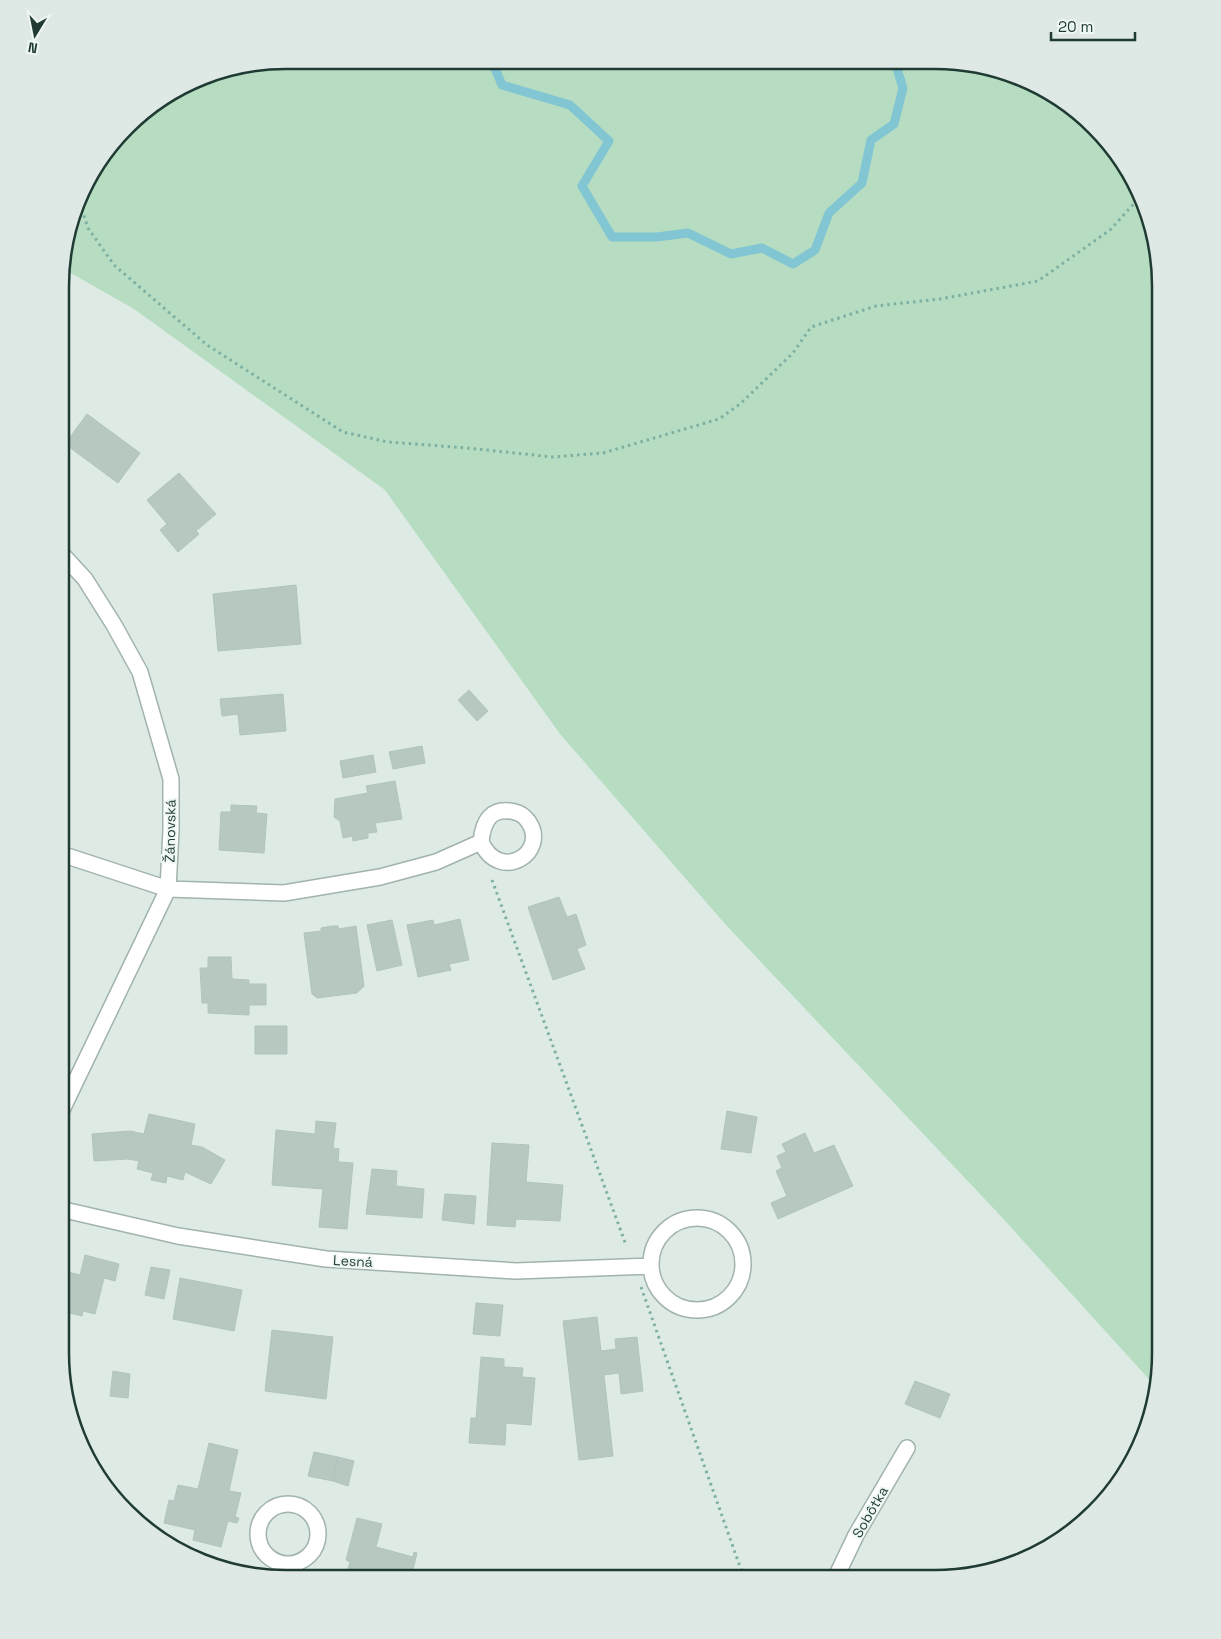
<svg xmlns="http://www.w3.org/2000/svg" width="1221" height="1639" viewBox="0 0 1221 1639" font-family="'Space Grotesk',sans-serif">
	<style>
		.green { fill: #b6ddc1 }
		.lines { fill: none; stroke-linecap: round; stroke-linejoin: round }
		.stream { stroke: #83c6d3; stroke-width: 9 }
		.building { fill: #b7c8c1; stroke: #b0c4bd }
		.minor-casing { stroke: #a1b3ac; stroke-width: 18 }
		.path { stroke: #7db0a1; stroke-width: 3; stroke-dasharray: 2.5 4; stroke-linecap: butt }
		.minor { stroke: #fff; stroke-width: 15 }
		.labels { text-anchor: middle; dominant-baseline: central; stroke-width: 4; stroke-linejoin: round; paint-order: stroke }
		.street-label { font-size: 14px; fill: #1f3b34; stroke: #eff7f3 }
		.rim { fill: none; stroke: #1f3b34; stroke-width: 2.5 }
	</style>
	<rect width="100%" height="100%" fill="#deebe5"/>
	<path class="green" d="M285 60 965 62 1022 77 1073 106 1138 185 1161 285 1160 1369 1157 1388 997 1212 726 925 560 734 385 490 134 309 62 268V256L90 173 137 116 213 72Z"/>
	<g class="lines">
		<path class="stream" d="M492 61 502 85 570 105 609 141 582 186 612 237H657L688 233 731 254 762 248 793 264 815 250 829 213 862 183 871 140 894 124 903 88 895 62"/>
	</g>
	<path class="building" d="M87 414 140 453 118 483 65 444Z
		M179 473 216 514 196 531 199 534 178 552 160 530 167 524 147 500Z
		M296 585 301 644 218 651 213 594Z
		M469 690 488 711 477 721 458 700Z
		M283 694 286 731 240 735 238 714 222 716 220 699Z
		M422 746 425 763 393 769 389 752Z
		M373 755 376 772 343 778 340 761Z
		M395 781 402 819 375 823 377 832 368 833V838L353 841 352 836 343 838 340 821 334 817 335 799 368 793 366 786Z
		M231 805 257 806 256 813 267 814 264 853 219 850 221 812H231Z
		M559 897 567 917 576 914 586 945 577 949 585 969 553 980 528 907Z
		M460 919 469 960 449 964 451 970 418 977 407 925 433 920 434 925Z
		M392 920 402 965 377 971 367 925Z
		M332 926H338L339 929 356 926 364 986 357 993 317 998 312 994 304 933 321 931V928Z
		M208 957H231L232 979 249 980V984H266V1005H249V1015L208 1013V1003H202L200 968H208Z
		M255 1026H287V1054H255Z
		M727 1111 757 1117 751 1153 721 1149Z
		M149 1114 195 1124 191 1145 202 1147 225 1160 211 1184 185 1172 183 1180 167 1176 166 1183 151 1180 153 1173 137 1169 139 1161 128 1159 94 1161 92 1134 130 1131 144 1134Z
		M316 1121 336 1123 333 1148 339 1149 338 1162 353 1163 347 1229 319 1227 323 1189 272 1185 276 1130 315 1134Z
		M805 1133 814 1153 834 1145 853 1186 778 1219 771 1203 787 1196 776 1171 782 1168 777 1156 786 1152 782 1144Z
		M492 1143 529 1145 526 1182 563 1185 560 1221 516 1219 515 1227 487 1225Z
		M372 1169 397 1171 396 1186 424 1189 422 1218 366 1214Z
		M445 1194 476 1196 474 1224 442 1220Z
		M85 1255 119 1264 115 1281 104 1278 95 1314 83 1311 82 1316 61 1311 60 1270 80 1275Z
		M151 1267 170 1270 164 1299 145 1295Z
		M180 1278 242 1290 234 1331 173 1319Z
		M476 1303 503 1305 500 1336 473 1334Z
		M597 1317 601 1351 616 1349 615 1339 637 1337 643 1391 621 1394 619 1373 604 1375 613 1456 579 1460 563 1321Z
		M272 1330 333 1337 326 1399 265 1391Z
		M481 1357 504 1359V1367L523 1368 522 1377 535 1378 531 1425 506 1423 505 1445 469 1443 471 1418H476Z
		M113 1371 130 1374 128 1398 110 1396Z
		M915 1381 950 1394 940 1418 905 1404Z
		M209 1443 238 1450 229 1491 241 1493 235 1517 239 1518 237 1523 228 1521 221 1547 193 1540 195 1530 164 1523 169 1500 174 1501 178 1485 198 1489Z
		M314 1452 338 1457 333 1481 308 1476Z
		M338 1457 354 1461 348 1486 333 1481Z
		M357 1518 382 1524 376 1547 413 1557 414 1552 417 1553 411 1578 342 1577 343 1574 346 1575 350 1562 346 1560Z"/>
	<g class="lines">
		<g class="minor-casing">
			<path id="minor" d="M61 854 168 889 284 893 380 877 436 862 481 842C500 884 550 852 528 821 525 817 520 813 515 812 491 806 483 821 481 842
				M60 1114 168 889 171 830V779L140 672 114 625 85 579 61 553
				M60 1209 178 1236 326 1259 516 1271 651 1266
				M651 1264a46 46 0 1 1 92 0a46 46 0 1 1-92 0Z
				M258 1534a30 30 0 1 1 60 0a30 30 0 1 1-60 0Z
				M835 1579 856 1535 907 1448"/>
		</g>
		<path class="path" d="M80 203 88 228 114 265 207 345 343 432 388 442 467 448 553 457 603 453 719 419 740 404 793 353 811 327 876 306 940 299 1038 281 1110 230 1140 197
			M492 880 626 1245
			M641 1287 744 1578"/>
		<use href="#minor" class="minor"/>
	</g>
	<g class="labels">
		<g class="street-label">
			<text transform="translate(170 831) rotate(-89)">Žánovská</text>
			<text transform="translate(353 1261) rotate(3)">Lesná</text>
			<text transform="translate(870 1512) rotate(-60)">Sobôtka</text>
		</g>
	</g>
	<path d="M0 0H1221V1639H0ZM286 69H935A217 217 0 0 1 1152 286V1353A217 217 0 0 1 935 1570H286A217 217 0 0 1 69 1353V286A217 217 0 0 1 286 69Z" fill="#dee8e4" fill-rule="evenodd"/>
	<path class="rim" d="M286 69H935A217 217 0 0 1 1152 286V1353A217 217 0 0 1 935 1570H286A217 217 0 0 1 69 1353V286A217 217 0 0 1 286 69Z"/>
	<g transform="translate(35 35) rotate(190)" stroke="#eff7f3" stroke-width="4" paint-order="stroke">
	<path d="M0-4L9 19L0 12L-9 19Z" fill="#1f3b34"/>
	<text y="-8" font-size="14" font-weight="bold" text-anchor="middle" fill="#1f3b34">N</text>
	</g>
	<path d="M1051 32v8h84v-8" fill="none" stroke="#1f3b34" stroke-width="2.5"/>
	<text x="1058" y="32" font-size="15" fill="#1f3b34" stroke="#eff7f3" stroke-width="4" paint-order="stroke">20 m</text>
</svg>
